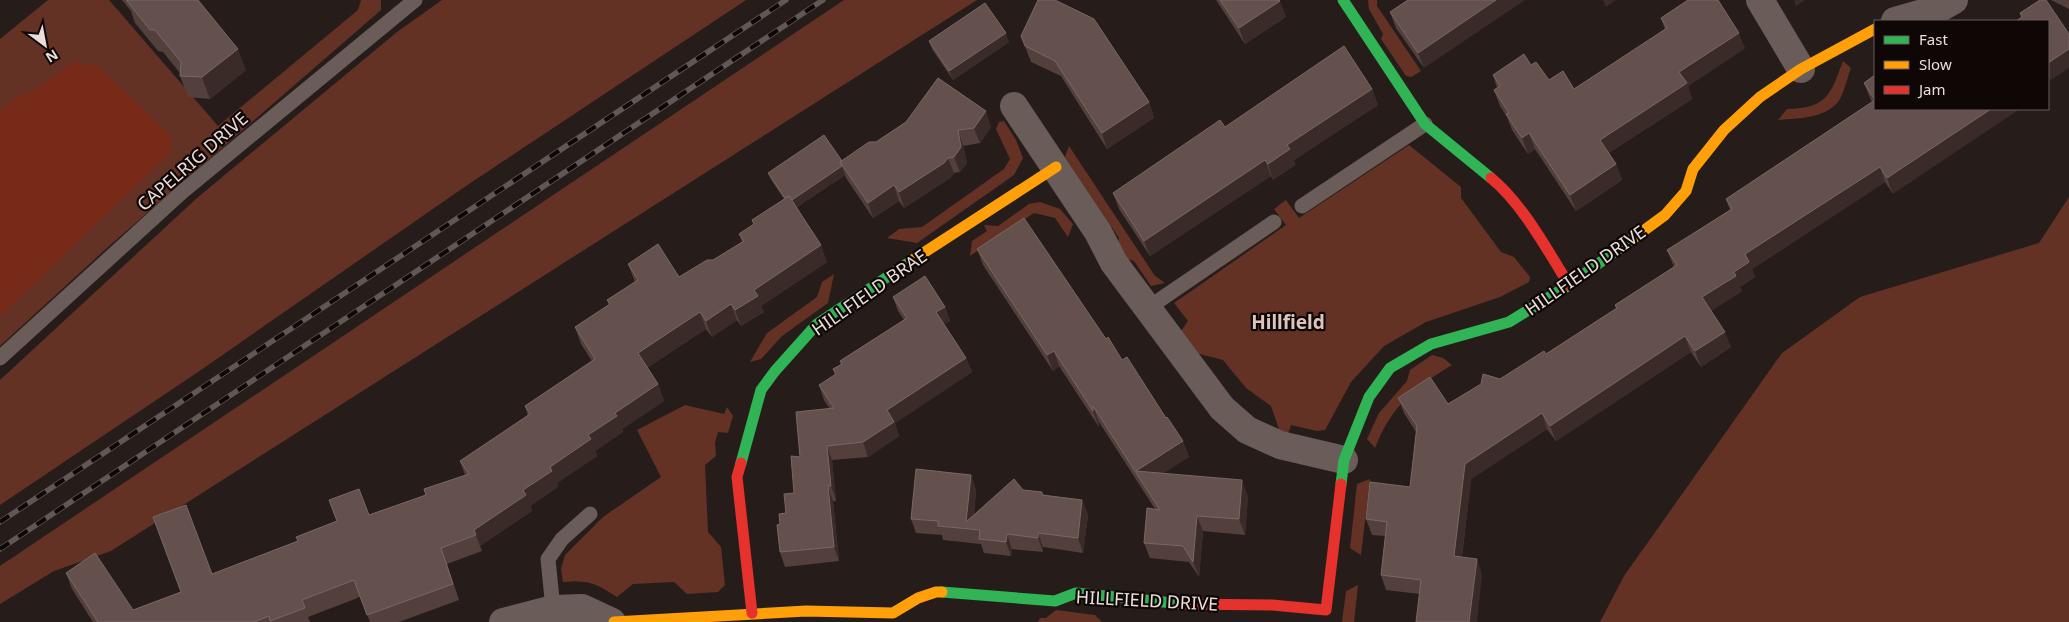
<svg xmlns="http://www.w3.org/2000/svg" width="2069" height="622" viewBox="0 0 2069 622" font-family="'Noto Sans',sans-serif">
	<style>
		.green { fill: #643125 }
		.water { fill: #772a18 }
		.lines { fill: none; stroke-linecap: round; stroke-linejoin: round }
		.lane { stroke: #695c59; stroke-width: 15 }
		.street { stroke: #695c59; stroke-width: 28 }
		.fast { stroke: #30b455; stroke-width: 11 }
		.slow { stroke: #ff9f0a; stroke-width: 11 }
		.jam { stroke: #e5322d; stroke-width: 11 }
		.rail-casing { stroke: #615755; stroke-width: 5.5 }
		.rail { stroke: #0e0706; stroke-width: 4; stroke-dasharray: 11; stroke-linecap: butt }
		.wall { fill: #53403d }
		.shaded-wall { fill: #3a2b28 }
		.building { fill: #64514e; stroke: #796764 }
		.labels { text-anchor: middle; dominant-baseline: central; stroke-width: 4.5; stroke-linejoin: round; paint-order: stroke }
		.street-label { font-size: 18px; fill: #eadedb; stroke: #0e0706 }
		.neighbourhood-label { font-size: 19px; font-weight: bold; fill: #ddc5bf; stroke: #0e0706 }
	</style>
	<rect width="100%" height="100%" fill="#261d1b"/>
	<path class="green" d="M48 0H109L218 126 358 10 361 0H381V10L108 247 0 346V39Z
		M442 0H746L463 188 198 372 0 505V380L197 198 397 32Z
		M844 0H977L111 551 54 571 0 604V566Z
		M1368 0H1377V6L1421 71 1411 77 1406 76 1381 39 1383 34 1369 9Z
		M1843 61 1851 68C1847 78 1844 94 1838 102 1823 119 1799 118 1778 120L1787 109C1827 108 1830 96 1843 61Z
		M1004 121 1016 140 1023 158 1014 175 917 243 887 238 899 229 922 227 1004 169 1010 159 996 129 999 122Z
		M1409 145 1461 187V198L1501 252 1514 257 1530 277 1529 282 1500 297 1426 322 1384 346 1351 382 1325 430 1317 431 1291 425 1288 434 1280 432 1271 406 1246 388 1223 360 1196 353 1181 331 1188 321 1174 303 1286 225 1274 209 1286 200 1299 218Z
		M1069 146 1155 276 1165 283 1151 286 1134 261 1122 257 1116 247 1119 238 1065 157Z
		M2069 197V622H1600L1624 576 1782 353 1860 297 2039 243Z
		M1040 202 1060 209 1073 224 1068 237 1055 218 1034 213 970 256 972 241 987 231 984 225 998 226 1029 204Z
		M834 274 828 303 782 336 761 359 750 362 767 333 817 297 822 282Z
		M1432 355 1443 358 1452 365C1414 388 1392 405 1375 448L1367 439 1379 413 1407 381 1410 370Z
		M685 405 724 414 727 407 733 416 728 433 718 432 715 443 716 456 705 465 708 532 721 547 725 585 718 592 687 594 674 582 633 584 617 597C595 583 590 580 563 582L561 569 565 555 603 517 661 477 637 430Z
		M1370 479 1361 555 1350 548 1357 484Z
		M1358 585 1354 622H1342L1346 591Z
		M1056 610 1095 615 1102 622H1038L1040 618H1046Z"/>
	<path class="water" d="M75 62 98 66 170 135 171 152 0 316V111L18 96 33 90Z"/>
	<g class="lines">
		<path class="lane" d="M1302 206 1425 124
			M1148 308 1274 222
			M0 358 182 192 415 0
			M553 609 548 559 562 539 590 514"/>
		<path class="street" d="M1760 0 1801 69
			M1895 21 1940 8 1954 0
			M1014 106 1098 232 1114 263 1222 408 1247 430 1280 445 1344 460
			M503 622 553 609 582 608 612 622"/>
		<path class="fast" d="M1343 0 1425 124 1491 178
			M741 463 761 390 775 371 817 324 911 261
			M1341 484 1344 460 1369 397 1390 368 1431 344 1509 322 1569 285 1635 237
			M942 592 1055 601 1076 593 1183 604"/>
		<path class="slow" d="M1635 237 1665 215 1686 191 1693 169 1724 130 1760 97 1801 69 1875 29
			M911 261 1056 167
			M614 622 806 611 893 613 918 598 936 592H942"/>
		<path class="jam" d="M1491 178C1522 203 1548 251 1569 285
			M741 463 737 477 752 613
			M1183 604 1272 605 1326 610 1341 484"/>
		<g class="rail-casing">
			<path id="rail" d="M0 522 786 0
				M0 549 823 0"/>
		</g>
		<use href="#rail" class="rail"/>
	</g>
	<path class="wall" d="M122 0H198L246 70 210 99 188 97 180 76V73L163 52 158 51 135 23 131 11Z
		M1216 0H1279L1286 17 1245 44Z
		M1408 0 1424 68 1396 28 1390 12Z
		M2051 0H2069V9Z
		M1661 18 1745 48 1688 86 1692 99 1609 153 1616 164 1622 180 1576 211 1535 149 1528 154 1512 130 1507 117 1500 106 1494 90 1497 88 1493 75 1531 65 1549 80 1574 89 1665 30Z
		M1021 36 1149 102 1154 118 1107 149 1061 76 1031 62Z
		M929 41 1009 42 953 80 932 49Z
		M1875 75 1893 194 1885 182 1752 269 1755 277 1740 287 1742 291 1711 311 1731 347 1701 367 1691 352 1556 441 1547 429 1471 479 1462 557 1482 574 1420 594 1386 590 1381 575 1385 536 1372 535 1366 519 1410 487 1416 432 1404 413 1398 398 1448 404 1500 379 1546 354 1616 309 1615 305 1674 267 1667 250 1730 210 1726 199 1872 102 1870 98 1864 83Z
		M1372 89 1378 105 1294 160 1295 165 1273 180 1271 176 1150 256 1119 209 1113 193 1225 127Z
		M906 122 991 127 980 143 963 146 967 163 960 172 954 173 950 178 904 208 899 201 873 218 846 178 845 175 797 207 827 262 761 306 764 312 741 326 737 320 712 337 706 329 647 368 658 384 664 401 622 429 623 432 595 451 597 456 557 483 558 487 530 506 532 511 480 546 482 551 447 564 459 600 399 622H370L360 597 308 617 310 622H93L72 589 66 573 133 610 181 592 212 574 298 541 337 521 369 515 426 495 465 475 460 461 528 416 525 406 592 361 581 344 575 327 609 305 607 300 635 282 628 264 679 277 713 260 742 242 739 234 754 224 752 220 784 199 772 181 768 173 842 161 876 142Z
		M977 249 1106 339 1122 360 1183 441 1189 457 1163 473 1248 496 1245 535 1203 531 1199 577 1189 562 1150 558 1144 543 1155 509 1099 422V427L1059 366 1053 371 983 265Z
		M893 297 945 307 950 321 944 324 966 358 972 372 895 423 899 436 868 457 832 460 836 501H833L839 561 785 567 780 552V524L794 493 800 457 830 409 824 400 819 385 835 375 833 369 841 364 840 361 904 320 898 311Z
		M971 475 976 490 974 515 1023 490 1042 492 1044 495 1082 500 1088 515 1083 553 1043 547V552L1012 549 1011 556 984 553 981 544 943 540 942 535 916 533 911 519Z"/>
	<path class="shaded-wall" d="M1496 0H1525L1424 68 1418 53Z
		M1603 0H1616L1606 7Z
		M1794 0H1805L1796 6Z
		M1280 1 1286 17 1245 44 1239 28Z
		M1006 33 1009 42 953 80 949 71Z
		M1739 33 1745 48 1688 86 1692 99 1606 155 1600 140 1679 72Z
		M238 49 246 70 210 99 202 77Z
		M2069 49V68L2048 82V63Z
		M1372 89 1378 105 1294 160 1295 165 1273 180 1268 164 1287 145Z
		M1149 102 1154 118 1107 149 1102 133Z
		M1991 109H2020L1893 194 1887 178Z
		M986 111 991 127 980 143 974 128Z
		M958 130 963 146 967 163 960 172 954 157Z
		M1529 133 1535 149 1528 154 1522 138Z
		M948 158 954 173 950 178 904 208 899 192Z
		M1265 160 1271 176 1150 256 1144 241Z
		M1616 164 1622 180 1576 211 1570 195Z
		M842 166 845 175 791 211 788 202Z
		M1880 167 1885 182 1752 269 1755 277 1740 287 1742 291 1708 313 1702 297 1745 254Z
		M894 185 899 201 873 218 868 203Z
		M821 245 827 262 761 306 764 312 741 326 735 310 754 290Z
		M731 304 737 320 712 337 706 321Z
		M945 307 950 321 942 326 936 312Z
		M700 312 706 329 644 370 638 353Z
		M1725 332 1731 347 1701 367 1695 351Z
		M1685 336 1691 352 1556 441 1550 426Z
		M1054 351 1059 366 1053 371 1047 355Z
		M966 358 972 372 895 423 899 436 868 457 863 442 887 410Z
		M658 384 664 401 622 429 623 432 595 451 597 456 557 483 558 487 530 506 532 511 480 546 474 530 523 490 615 413Z
		M1093 406 1099 422V427L1093 411Z
		M1542 413 1547 429 1471 479 1460 572 1454 556 1465 464Z
		M1183 441 1189 457 1144 485 1136 471Z
		M827 446 832 460 836 501 831 486Z
		M971 475 976 490 972 530 966 522Z
		M1242 480 1248 496 1245 535 1239 519Z
		M828 486 833 501 839 561 834 547Z
		M1082 500 1088 515 1083 553 1078 538Z
		M1197 516 1203 531 1199 577 1193 562Z
		M1038 533 1043 547V552L1038 538Z
		M1007 534 1012 549 1011 556 1006 542Z
		M1477 559 1482 574 1477 622H1469Z"/>
	<path class="building" d="M127 0H198L238 49 202 77 180 76 181 62 155 30H150L127 1Z
		M1038 0H1055L1094 19 1149 102 1102 133 1055 61 1025 46 1021 36Z
		M1220 0H1279L1280 1 1239 28Z
		M1408 0H1496L1418 53 1390 12Z
		M1688 0H1718L1739 33 1679 72 1687 83 1600 140 1616 164 1570 195 1529 133 1522 138 1506 114 1509 113 1494 90 1500 86 1493 75 1524 54 1531 65 1536 62 1549 80 1563 71 1574 89 1667 28 1661 18Z
		M2040 0H2046L2069 34V49L2048 63V21H2016L2022 17 2020 13Z
		M985 3 1006 33 949 71 929 41Z
		M1344 46 1372 89 1287 145 1290 149 1268 164 1265 160 1144 241 1113 193 1220 120 1225 127Z
		M1875 75V109H1991L1887 178 1880 167 1745 254 1749 262 1734 272 1736 276 1702 297 1725 332 1695 351 1685 336 1550 426 1542 413 1465 464 1454 556 1477 559 1469 622H1416L1421 580 1381 575 1387 522 1366 519 1370 482 1410 487 1417 426 1398 398 1430 377 1448 404 1481 384 1483 374 1500 379 1544 351 1546 354 1617 308 1615 305 1677 265 1667 250 1732 209 1726 199 1875 100 1864 83Z
		M938 78 986 111 974 128 958 130 961 147 954 157 948 158 944 163 899 192 894 185 868 203 840 162 869 142H876L906 122Z
		M824 135 842 161 840 162 842 166 792 200 789 196 785 198 768 173Z
		M789 196 821 245 754 290 758 296 735 310 731 304 706 321 700 312 638 353 658 384 615 413 617 416 588 435 591 439 550 467 552 471 523 490 526 495 474 530 476 535 441 548 453 584 367 615 354 580 302 600 305 608 270 621 269 616 254 622H98L66 573 95 553 133 610 181 592 153 517 186 505 212 574 298 541 296 537 337 521 329 500 359 489 369 515 426 495 424 489 469 474 460 461 530 414 525 406 595 359 575 327 610 304 607 300 638 280 628 264 658 244 679 277 707 260H713L744 241 739 234 754 224 752 220Z
		M1024 218 1106 339 1108 337 1122 360 1127 357 1166 418 1167 417 1183 441 1136 471 1242 480 1239 519 1197 516 1193 562 1183 546 1144 543 1147 508 1160 510 1093 406V411L1054 351 1047 355 977 249Z
		M925 276 945 307 936 312 966 358 887 410 894 422 863 442 827 446 831 486H828L834 547 780 552 777 525 780 524 779 514 786 513 784 494 794 493 791 456 800 457 796 412 834 408 819 385 836 374 833 369 842 364 840 361 907 318 893 297Z
		M916 469 971 475 966 522 1014 479 1023 490 1042 492V495L1082 500 1078 538 1038 533V538L1007 534 1006 542 979 539 980 530 938 526V521L911 519Z"/>
	<g class="labels">
		<g class="street-label">
			<text transform="translate(192 161) rotate(-41)">CAPELRIG DRIVE</text>
			<text transform="translate(1585 270) rotate(-35)">HILLFIELD DRIVE</text>
			<text transform="translate(869 292) rotate(-35)">HILLFIELD BRAE</text>
			<text transform="translate(1147 600) rotate(3)">HILLFIELD DRIVE</text>
		</g>
		<g class="neighbourhood-label">
			<text x="1288" y="322">Hillfield</text>
		</g>
	</g>
	<rect x="1874" y="20" width="175" height="90" fill="#0e0706" stroke="#665d5b"/>
	<rect x="1884" y="36" width="25" height="8" fill="#30b455" stroke="#665d5b"/>
	<text x="1919" y="45" font-size="15" fill="#eadedb">Fast</text>
	<rect x="1884" y="61" width="25" height="8" fill="#ff9f0a" stroke="#665d5b"/>
	<text x="1919" y="70" font-size="15" fill="#eadedb">Slow</text>
	<rect x="1884" y="86" width="25" height="8" fill="#e5322d" stroke="#665d5b"/>
	<text x="1919" y="95" font-size="15" fill="#eadedb">Jam</text>
	<g transform="translate(45 45) rotate(148)" stroke="#0e0706" stroke-width="4" paint-order="stroke">
	<path d="M0-4L9 19L0 12L-9 19Z" fill="#eadedb"/>
	<text y="-8" font-size="14" font-weight="bold" text-anchor="middle" fill="#eadedb">N</text>
	</g>
</svg>
